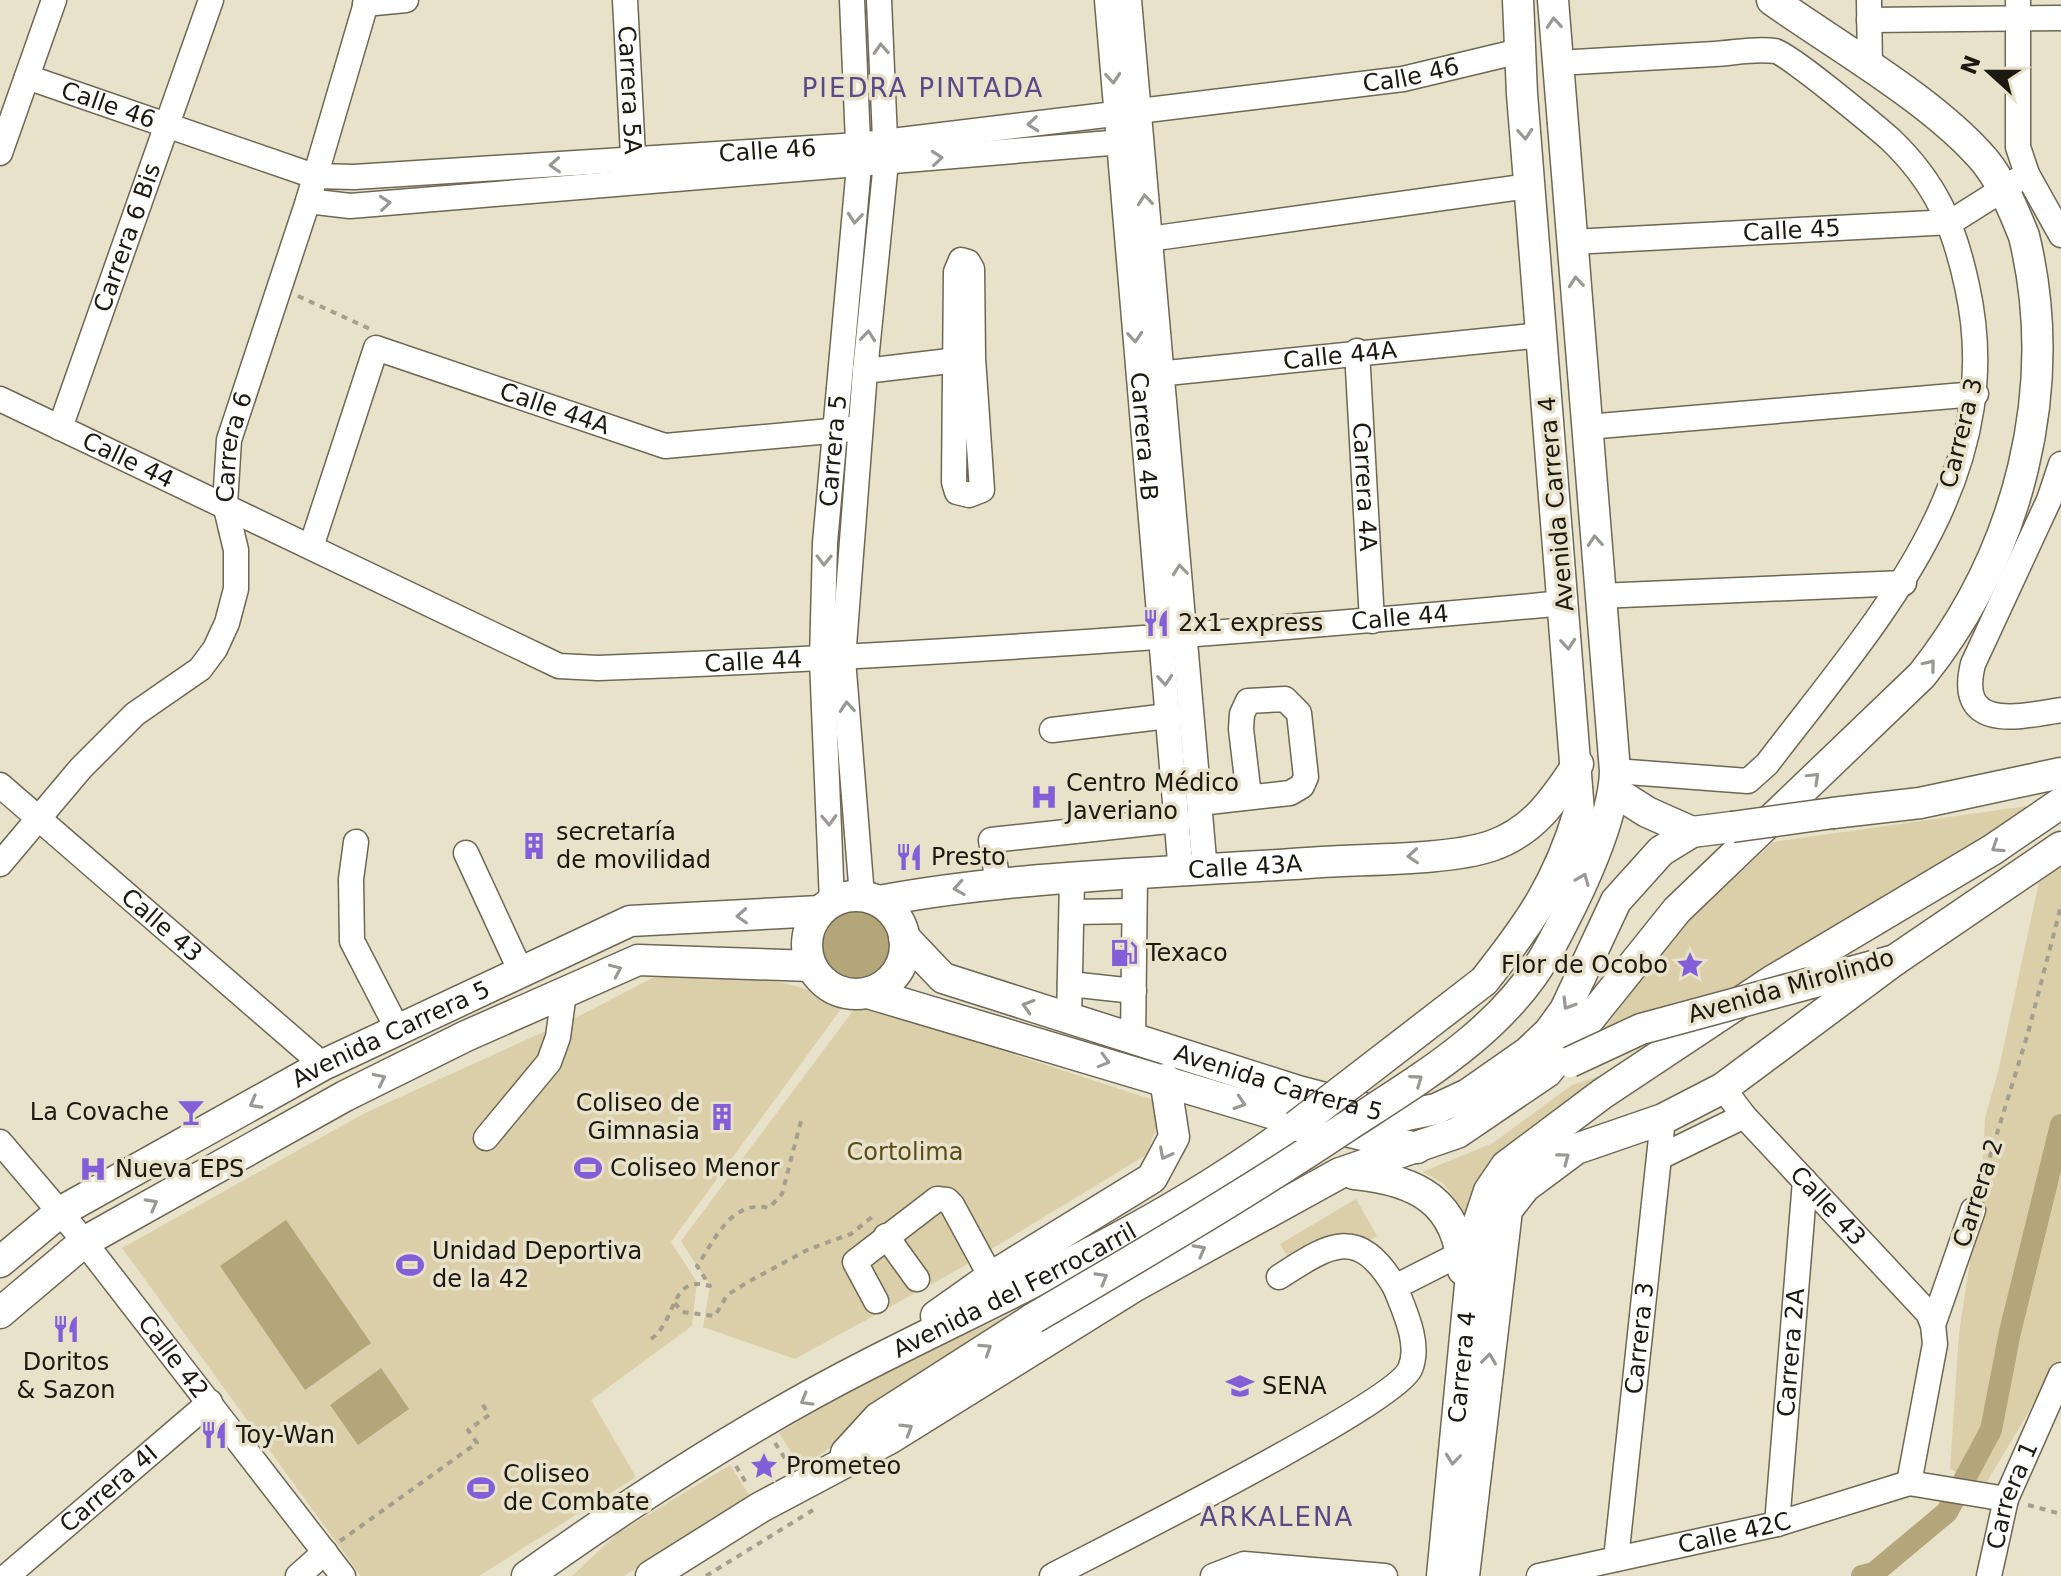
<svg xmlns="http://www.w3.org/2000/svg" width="2061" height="1576" viewBox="0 0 2061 1576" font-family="'DejaVu Sans',sans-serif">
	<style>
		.green { fill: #dacfa9 }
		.water { fill: #b2a67a }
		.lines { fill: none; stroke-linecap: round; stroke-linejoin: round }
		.canal { stroke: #b2a67a; stroke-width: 22 }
		.minor-casing { stroke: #6d6753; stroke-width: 27 }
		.major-casing { stroke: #6d6753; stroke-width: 33 }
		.path { stroke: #a49e8c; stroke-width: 4; stroke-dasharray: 6 6; stroke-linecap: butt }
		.minor { stroke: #fff; stroke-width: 24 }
		.major { stroke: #fff; stroke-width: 30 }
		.major-bridge-casing { stroke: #6d6753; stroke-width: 33; stroke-linecap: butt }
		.major-bridge { stroke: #fff; stroke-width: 30 }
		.oneway { stroke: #999894 }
		.labels { text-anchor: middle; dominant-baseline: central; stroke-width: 7; stroke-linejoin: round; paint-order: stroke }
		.street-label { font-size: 24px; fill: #1c1911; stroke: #e9e2cb }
		.poi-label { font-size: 24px; fill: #1c1911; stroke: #e9e2cb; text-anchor: start }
		.park-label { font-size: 24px; fill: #594c17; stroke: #e9e2cb }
		.neighbourhood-label { font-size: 26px; letter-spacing: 2px; fill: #594987; stroke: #e9e2cb }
	</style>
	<rect width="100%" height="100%" fill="#e9e2cb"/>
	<path class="green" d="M2041 804 1756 981 1596 1040 1678 931 1773 842Z
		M2061 866V1358L1985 1485 1950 1469 1959 1333 1982 1184 1985 1118 1999 1068 2039 882Z
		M664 972C713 975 804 974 841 1009L671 1242 697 1282 692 1326 591 1400 636 1477 479 1576H361L122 1248 365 1113 583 1014Z
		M858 1004 1166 1104 1146 1155 957 1270 795 1359 703 1327 710 1286 681 1241Z
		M1648 1060 1472 1224 1443 1183 1422 1172 1493 1143 1572 1085Z
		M1356 1199 1377 1236 1300 1279 1280 1244Z
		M1015 1312 1017 1316 801 1468 779 1433 876 1375Z
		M730 1465 750 1496 624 1576H572L618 1533Z"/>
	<path class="water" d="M822 946a35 35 0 1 1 70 0a35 35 0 1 1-70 0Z
		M286 1220 371 1343 305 1390 220 1266Z
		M381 1368 409 1409 358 1445 330 1405Z"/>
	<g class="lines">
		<path class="canal" d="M1862 1576 1874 1573 1947 1512 1991 1430 2010 1332 2061 1125"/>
		<g class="minor-casing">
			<g id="minor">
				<path id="s1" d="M625 0 634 175"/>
				<path id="s2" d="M1107 0 1181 873"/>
				<path d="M1129 0 1205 871"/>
				<path d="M1869 0 1870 69"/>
				<path d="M2018 0V147L2027 174 2061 235"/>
				<path d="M365 4 406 0"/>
				<path d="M1869 20 2061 18"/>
				<path d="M1557 63C1610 60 1662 57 1715 54 1733 53 1756 48 1775 51 1788 53 1875 126 1890 139 1936 183 1954 225 1967 286 2010 480 1875 622 1767 764L1748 781 1615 771"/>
				<path id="s3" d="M27 77 314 176 354 177 859 145 1403 79 1520 51"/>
				<path d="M0 153 54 0"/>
				<path d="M308 201 350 206 1134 141"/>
				<path d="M1149 239 1529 186"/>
				<path id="s4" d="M1572 242 1951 222 2027 174"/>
				<path d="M961 260 968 262 972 269 973 358 982 490 969 495 957 492 954 482 956 272Z"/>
				<path id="s5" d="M1357 351 1372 621"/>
				<path d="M865 371 966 359"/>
				<path id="s6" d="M1147 375 1542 335"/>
				<path id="s7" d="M0 399 559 666 598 668C921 656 1243 633 1564 603"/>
				<path d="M1587 427 1976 394"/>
				<path id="s8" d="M60 428 211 0"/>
				<path d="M2061 464 2049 500 1973 664C1956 732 2019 717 2061 710"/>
				<path id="s9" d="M311 547 376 348 665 446 852 429"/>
				<path d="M1599 596 1904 583"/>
				<path d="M1052 730 1168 716"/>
				<path id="s10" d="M0 785 323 1065"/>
				<path d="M1200 803 1290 793 1302 786 1306 777 1299 713 1285 699 1248 701 1242 714 1241 729 1249 796"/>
				<path d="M356 842 351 879 352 941 398 1030"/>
				<path d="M466 853 521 972"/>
				<path id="s11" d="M0 864 81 768 135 714 200 669 215 649 227 623 236 589V550L225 504 229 440 308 201 367 0"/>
				<path d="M998 883 991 840 1177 820"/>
				<path d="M862 896 843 659 865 371 886 162 879 0"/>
				<path id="s12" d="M832 902 822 660 825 543 859 166 852 0"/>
				<path d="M1072 912 1134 911"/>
				<path d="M1070 984 1134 991"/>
				<path d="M1069 1019 1072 880"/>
				<path d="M1133 1039 1135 875"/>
				<path id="s13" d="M1723 1088 1744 1116 1928 1313 1933 1325"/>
				<path d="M486 1138 549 1062 558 1037 564 993"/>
				<path id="s14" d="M0 1142 75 1230 343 1576"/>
				<path d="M1660 1157 1744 1116"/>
				<path d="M886 1236 917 1279"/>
				<path d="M1279 1277C1330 1244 1358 1225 1395 1287"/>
				<path d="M876 1301 855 1262 937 1199 947 1200 952 1205 991 1277"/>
				<path d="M1909 1483 1935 1344 1933 1325 1973 1210"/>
				<path id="s15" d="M1777 1524 1805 1181"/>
				<path id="s16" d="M1616 1559 1663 1119"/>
				<path id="s17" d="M7 1576 210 1402"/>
				<path d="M298 1576 325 1552"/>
				<path d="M1052 1576C1105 1548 1394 1404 1410 1369 1421 1344 1404 1310 1395 1287L1462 1253"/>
				<path d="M1213 1576 1244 1564 1385 1576"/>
				<path id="s18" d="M1539 1576 1777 1524 1909 1483 2006 1499"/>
				<path id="s19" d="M1989 1576 2006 1499 2061 1375"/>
			</g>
		</g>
		<g class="major-casing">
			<g id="major">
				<path d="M1614 791 1647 812 1692 832"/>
				<path d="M1833 813 1920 803 2061 773"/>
				<circle cx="856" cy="945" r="49"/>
				<path id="s20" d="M879 901C1024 874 1174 873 1322 862 1368 859 1450 860 1491 846 1533 832 1555 799 1578 764"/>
				<path id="s21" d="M904 937 943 978 1298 1091 1397 1117 1436 1109 1468 1094 1528 1052 1549 1032 1565 1010 1616 901 1661 851 1692 832 1732 827"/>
				<path d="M1549 949C1574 903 1614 822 1615 771L1553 0"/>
				<path d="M1484 981C1530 923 1558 883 1579 812L1522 94 1518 0"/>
				<path d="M1811 983 1895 960 2061 847"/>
				<path d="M868 993 1274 1114 1417 1148"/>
				<path d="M1354 1174C1417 1180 1458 1201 1463 1270"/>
				<path id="s22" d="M0 1262 60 1212 323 1065 630 921 820 911"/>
				<path d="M0 1313 84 1242 345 1096 466 1036 638 960 811 966"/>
				<path d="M936 1316 991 1277 1152 1178 1174 1137 1165 1079"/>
				<path d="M846 1453 878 1418 1034 1318"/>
				<path id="s23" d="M527 1576C635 1499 749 1425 867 1365 1014 1290 1164 1225 1296 1126"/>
				<path d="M651 1576 761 1507 889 1439 1135 1286 1340 1173 1457 1133 1547 1072 1677 910 1922 675C2019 553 2061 389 2024 236 2014 211 2002 182 1985 161 1934 101 1837 46 1772 0"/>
				<path id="s24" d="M1442 1576 1475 1233 1489 1191 1506 1166 1602 1094 1772 981 1992 850 2061 803"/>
				<path d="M1464 1576 1507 1210 1525 1187 1576 1149 1663 1119 1723 1088 1895 960"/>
			</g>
		</g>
		<path class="path" d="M298 296 370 329
			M1979 1192 2028 1033 2061 906
			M675 1303 682 1312 715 1316 727 1295 748 1282 809 1249 851 1234 872 1217
			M651 1339C678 1320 669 1274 710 1286L697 1266C715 1240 731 1199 769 1208L782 1194 802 1117
			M775 1443 790 1466
			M736 1466 748 1486
			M2028 1505 2061 1514
			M340 1541 477 1443 468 1430 489 1415 480 1400
			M706 1576 813 1510"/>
		<use href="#minor" class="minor"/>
		<use href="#major" class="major"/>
		<g class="major-bridge-casing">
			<path id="major-bridge" d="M1732 827 1833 813
				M1570 1062 1641 1029 1811 983
				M1296 1126 1484 981
				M1034 1318C1140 1256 1244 1195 1346 1127 1421 1078 1505 1030 1549 949"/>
		</g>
		<use href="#major-bridge" class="major-bridge"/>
	</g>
	<defs><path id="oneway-chevron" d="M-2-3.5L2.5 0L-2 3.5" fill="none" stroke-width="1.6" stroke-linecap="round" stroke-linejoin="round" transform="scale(2)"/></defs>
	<g class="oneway">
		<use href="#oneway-chevron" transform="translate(1554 23) rotate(-94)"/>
		<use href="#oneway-chevron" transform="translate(881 49) rotate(-93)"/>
		<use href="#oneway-chevron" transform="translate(1113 78) rotate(86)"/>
		<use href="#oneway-chevron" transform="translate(1033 124) rotate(174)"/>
		<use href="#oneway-chevron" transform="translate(1525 134) rotate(86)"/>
		<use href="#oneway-chevron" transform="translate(937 158) rotate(-5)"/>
		<use href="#oneway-chevron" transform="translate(555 165) rotate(177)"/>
		<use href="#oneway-chevron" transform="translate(1145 200) rotate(-95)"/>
		<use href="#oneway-chevron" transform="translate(385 203) rotate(-5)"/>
		<use href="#oneway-chevron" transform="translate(855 218) rotate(95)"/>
		<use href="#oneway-chevron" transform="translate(1576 282) rotate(-95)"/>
		<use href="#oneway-chevron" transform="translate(868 336) rotate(-84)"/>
		<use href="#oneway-chevron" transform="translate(1135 337) rotate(85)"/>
		<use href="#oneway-chevron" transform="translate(1595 541) rotate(-94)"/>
		<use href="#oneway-chevron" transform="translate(824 560) rotate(91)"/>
		<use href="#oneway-chevron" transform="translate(1180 570) rotate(-96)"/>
		<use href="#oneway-chevron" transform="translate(1568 644) rotate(85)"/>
		<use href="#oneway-chevron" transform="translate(1930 665) rotate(-51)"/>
		<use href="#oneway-chevron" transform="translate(1165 680) rotate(85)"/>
		<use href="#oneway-chevron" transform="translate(847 707) rotate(-94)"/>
		<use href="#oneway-chevron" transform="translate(1814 778) rotate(-44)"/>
		<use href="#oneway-chevron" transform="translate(829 820) rotate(88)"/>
		<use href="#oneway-chevron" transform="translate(1997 847) rotate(147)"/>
		<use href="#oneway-chevron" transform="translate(1413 856) rotate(176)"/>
		<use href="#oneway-chevron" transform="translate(1583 879) rotate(-68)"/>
		<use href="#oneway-chevron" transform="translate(959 888) rotate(171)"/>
		<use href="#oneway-chevron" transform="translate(742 916) rotate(177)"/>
		<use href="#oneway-chevron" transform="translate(616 970) rotate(-24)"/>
		<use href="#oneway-chevron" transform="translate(1568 1004) rotate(121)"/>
		<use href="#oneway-chevron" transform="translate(1028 1006) rotate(-163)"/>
		<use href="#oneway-chevron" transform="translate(1104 1061) rotate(16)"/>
		<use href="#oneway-chevron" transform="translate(380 1079) rotate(-26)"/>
		<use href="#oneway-chevron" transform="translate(1417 1080) rotate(-35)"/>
		<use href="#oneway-chevron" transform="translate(255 1103) rotate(151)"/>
		<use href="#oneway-chevron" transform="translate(1240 1103) rotate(18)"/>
		<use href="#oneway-chevron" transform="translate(1165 1154) rotate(118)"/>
		<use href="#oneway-chevron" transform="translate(1564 1158) rotate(-37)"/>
		<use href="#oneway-chevron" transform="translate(152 1204) rotate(-29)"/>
		<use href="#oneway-chevron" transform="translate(1200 1250) rotate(-29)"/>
		<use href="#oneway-chevron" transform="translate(1102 1278) rotate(-30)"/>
		<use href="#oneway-chevron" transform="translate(986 1349) rotate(-33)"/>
		<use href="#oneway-chevron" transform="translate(1489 1359) rotate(-83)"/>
		<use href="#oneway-chevron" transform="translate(806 1400) rotate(150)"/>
		<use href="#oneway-chevron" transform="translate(907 1429) rotate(-32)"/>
		<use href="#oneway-chevron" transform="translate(1453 1459) rotate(96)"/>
	</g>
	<defs>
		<g id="restaurant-bare" transform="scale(2.16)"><path d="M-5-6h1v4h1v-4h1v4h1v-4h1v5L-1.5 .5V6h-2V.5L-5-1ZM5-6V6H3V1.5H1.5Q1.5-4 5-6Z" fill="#835ed9" stroke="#e9e2cb" stroke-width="2.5" paint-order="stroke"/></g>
		<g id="hospital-bare" transform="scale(2.16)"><path d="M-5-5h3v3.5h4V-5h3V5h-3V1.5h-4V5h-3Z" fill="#835ed9" stroke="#e9e2cb" stroke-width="2.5" paint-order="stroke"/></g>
		<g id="building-bare" transform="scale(2.16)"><path d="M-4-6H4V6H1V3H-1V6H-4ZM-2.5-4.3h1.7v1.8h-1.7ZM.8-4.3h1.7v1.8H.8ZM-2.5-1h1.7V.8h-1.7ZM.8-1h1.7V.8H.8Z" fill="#835ed9" stroke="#e9e2cb" stroke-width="2.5" paint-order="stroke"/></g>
		<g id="fuel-bare" transform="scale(2.16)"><path d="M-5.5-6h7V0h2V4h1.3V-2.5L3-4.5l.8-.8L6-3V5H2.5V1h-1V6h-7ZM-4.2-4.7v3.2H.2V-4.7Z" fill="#835ed9" stroke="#e9e2cb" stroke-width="2.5" paint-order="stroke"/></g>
		<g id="sight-bare" transform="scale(2.16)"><path d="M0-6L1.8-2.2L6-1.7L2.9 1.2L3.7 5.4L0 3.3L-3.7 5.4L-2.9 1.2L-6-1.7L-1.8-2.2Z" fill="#835ed9" stroke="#e9e2cb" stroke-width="2.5" paint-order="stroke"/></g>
		<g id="bar-bare" transform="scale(2.16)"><path d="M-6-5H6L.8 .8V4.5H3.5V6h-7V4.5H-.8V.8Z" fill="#835ed9" stroke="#e9e2cb" stroke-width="2.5" paint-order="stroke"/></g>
		<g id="stadium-bare" transform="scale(2.16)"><path d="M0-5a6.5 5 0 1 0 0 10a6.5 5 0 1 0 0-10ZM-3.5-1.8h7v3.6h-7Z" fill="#835ed9" stroke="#e9e2cb" stroke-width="2.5" paint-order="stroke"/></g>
		<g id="university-bare" transform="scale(2.16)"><path d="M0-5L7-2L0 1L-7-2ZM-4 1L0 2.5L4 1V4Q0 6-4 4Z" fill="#835ed9" stroke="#e9e2cb" stroke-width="2.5" paint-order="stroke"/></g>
	</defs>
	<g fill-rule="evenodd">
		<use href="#restaurant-bare" x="1156" y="623"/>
		<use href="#hospital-bare" x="1044" y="797"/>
		<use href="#building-bare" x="534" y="846"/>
		<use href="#restaurant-bare" x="909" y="857"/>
		<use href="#fuel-bare" x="1124" y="953"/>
		<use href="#sight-bare" x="1690" y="965"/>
		<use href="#bar-bare" x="191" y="1112"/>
		<use href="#building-bare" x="722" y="1117"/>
		<use href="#stadium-bare" x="588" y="1168"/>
		<use href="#hospital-bare" x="93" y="1169"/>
		<use href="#stadium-bare" x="410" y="1265"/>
		<use href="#restaurant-bare" x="66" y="1329"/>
		<use href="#university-bare" x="1240" y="1386"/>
		<use href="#restaurant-bare" x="214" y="1435"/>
		<use href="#sight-bare" x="764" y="1466"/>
		<use href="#stadium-bare" x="481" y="1488"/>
	</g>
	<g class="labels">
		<g class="street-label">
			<text stroke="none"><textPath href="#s3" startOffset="1406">Calle 46</textPath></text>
			<text stroke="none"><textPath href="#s1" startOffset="90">Carrera 5A</textPath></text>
			<text stroke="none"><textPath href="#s3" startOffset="86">Calle 46</textPath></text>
			<text stroke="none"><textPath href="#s3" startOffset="758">Calle 46</textPath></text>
			<text stroke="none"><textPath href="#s4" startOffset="220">Calle 45</textPath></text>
			<text stroke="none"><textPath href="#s8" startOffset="202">Carrera 6 Bis</textPath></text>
			<text stroke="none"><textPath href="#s6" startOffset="194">Calle 44A</textPath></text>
			<text stroke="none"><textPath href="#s9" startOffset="398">Calle 44A</textPath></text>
			<text transform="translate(1961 433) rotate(-76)">Carrera 3</text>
			<text stroke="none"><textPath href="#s2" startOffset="438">Carrera 4B</textPath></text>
			<text stroke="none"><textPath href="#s11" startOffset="514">Carrera 6</textPath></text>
			<text stroke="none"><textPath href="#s12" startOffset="452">Carrera 5</textPath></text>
			<text stroke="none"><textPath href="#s7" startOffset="142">Calle 44</textPath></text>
			<text stroke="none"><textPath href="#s5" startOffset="136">Carrera 4A</textPath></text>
			<text transform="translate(1556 504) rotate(-95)">Avenida Carrera 4</text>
			<text stroke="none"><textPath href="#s7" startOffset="1462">Calle 44</textPath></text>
			<text stroke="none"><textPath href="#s7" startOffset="814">Calle 44</textPath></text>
			<text stroke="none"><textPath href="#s20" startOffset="368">Calle 43A</textPath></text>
			<text stroke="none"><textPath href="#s10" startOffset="214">Calle 43</textPath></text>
			<text transform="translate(1791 986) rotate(-16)">Avenida Mirolindo</text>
			<text stroke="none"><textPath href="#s22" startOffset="454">Avenida Carrera 5</textPath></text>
			<text stroke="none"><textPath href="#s21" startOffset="408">Avenida Carrera 5</textPath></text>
			<text transform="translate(1978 1193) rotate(-72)">Carrera 2</text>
			<text stroke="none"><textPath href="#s13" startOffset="158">Calle 43</textPath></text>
			<text stroke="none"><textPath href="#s23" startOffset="566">Avenida del Ferrocarril</textPath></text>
			<text stroke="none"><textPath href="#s16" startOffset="222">Carrera 3</textPath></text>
			<text stroke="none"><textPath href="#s15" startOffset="172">Carrera 2A</textPath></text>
			<text stroke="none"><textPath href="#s14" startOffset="276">Calle 42</textPath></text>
			<text stroke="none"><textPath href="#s24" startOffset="210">Carrera 4</textPath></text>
			<text stroke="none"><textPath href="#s17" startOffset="134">Carrera 4I</textPath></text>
			<text stroke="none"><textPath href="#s19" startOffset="84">Carrera 1</textPath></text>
			<text stroke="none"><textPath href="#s18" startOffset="200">Calle 42C</textPath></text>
		</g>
		<g class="poi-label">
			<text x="1178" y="623">2x1 express</text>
			<text x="1066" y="783">Centro Médico<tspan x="1066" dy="28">Javeriano</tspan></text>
			<text x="556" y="832">secretaría<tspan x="556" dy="28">de movilidad</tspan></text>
			<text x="931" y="857">Presto</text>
			<text x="1146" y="953">Texaco</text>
			<text x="1668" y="965" text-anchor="end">Flor de Ocobo</text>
			<text x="700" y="1103" text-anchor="end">Coliseo de<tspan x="700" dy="28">Gimnasia</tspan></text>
			<text x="169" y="1112" text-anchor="end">La Covache</text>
			<text x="610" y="1168">Coliseo Menor</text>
			<text x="115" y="1169">Nueva EPS</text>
			<text x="432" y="1251">Unidad Deportiva<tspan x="432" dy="28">de la 42</tspan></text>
			<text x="66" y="1362" text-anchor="middle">Doritos<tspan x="66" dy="28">&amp; Sazon</tspan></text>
			<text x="1262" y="1386">SENA</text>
			<text x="236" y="1435">Toy-Wan</text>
			<text x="786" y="1466">Prometeo</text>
			<text x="503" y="1474">Coliseo<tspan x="503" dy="28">de Combate</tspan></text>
		</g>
		<g class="park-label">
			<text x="905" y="1152">Cortolima</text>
		</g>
		<g class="neighbourhood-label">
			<text x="923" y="88">PIEDRA PINTADA</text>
			<text x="1277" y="1517">ARKALENA</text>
		</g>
	</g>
	<g transform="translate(1989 72) rotate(291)" stroke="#e9e2cb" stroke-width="6" paint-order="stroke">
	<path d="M0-6L14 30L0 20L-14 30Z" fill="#1c1911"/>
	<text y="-12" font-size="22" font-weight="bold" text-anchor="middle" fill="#1c1911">N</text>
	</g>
</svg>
